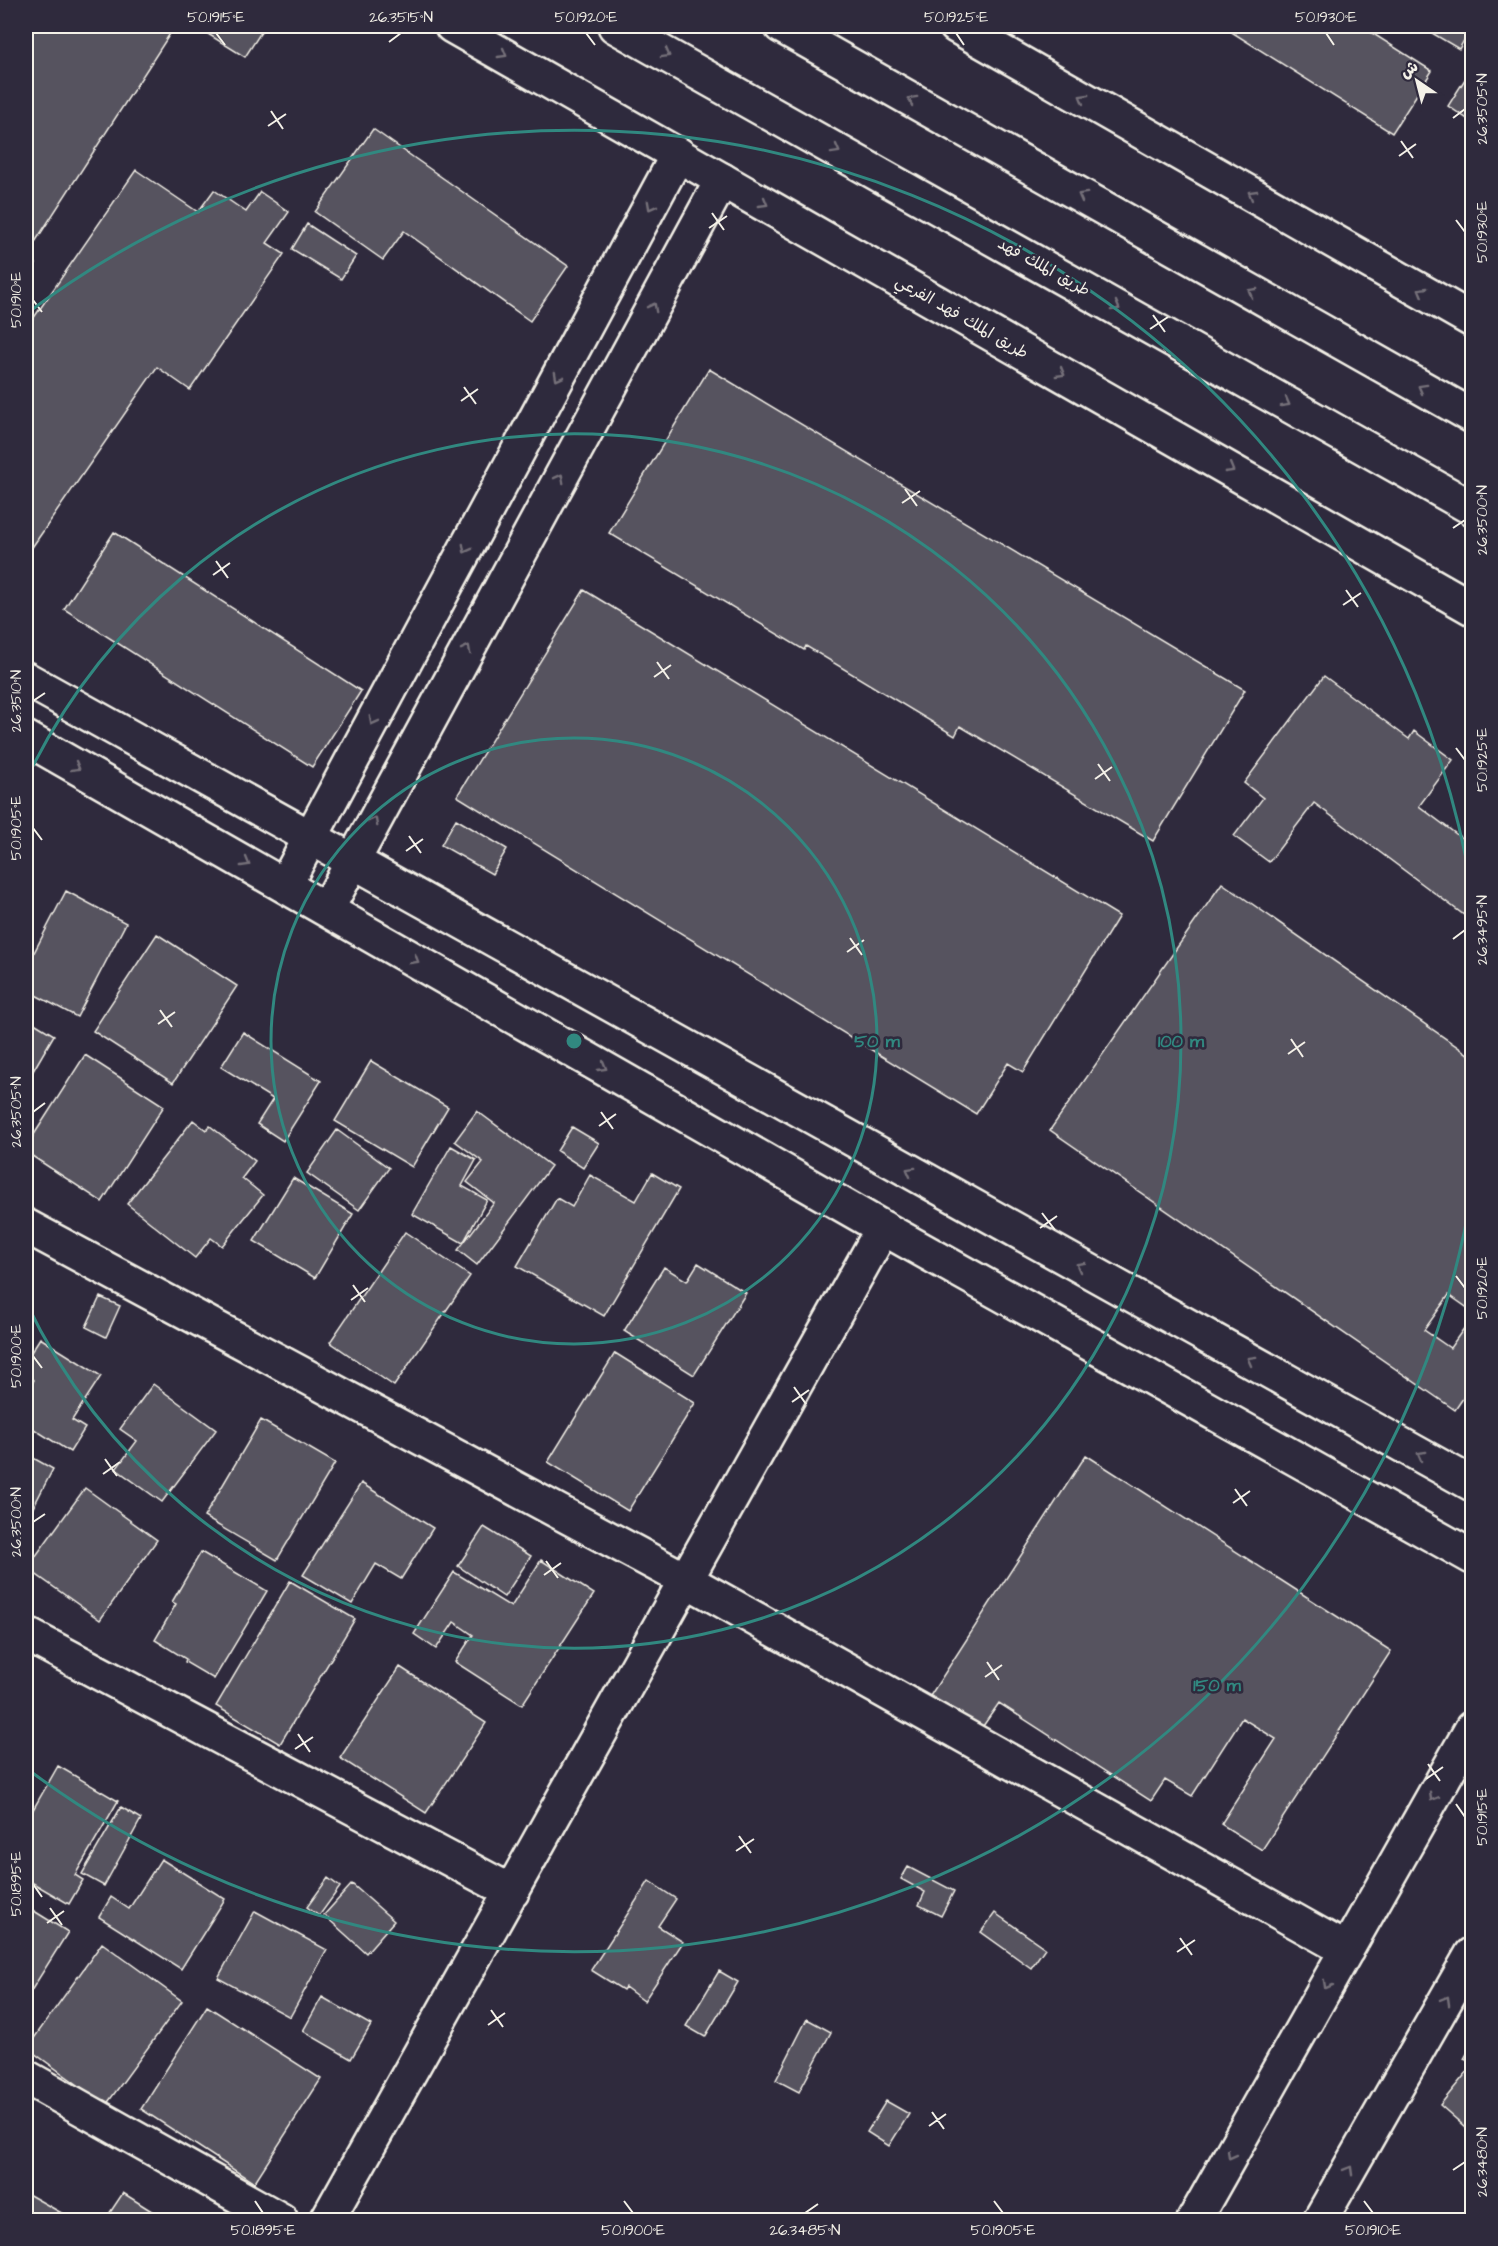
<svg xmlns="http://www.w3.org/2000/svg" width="1498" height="2246" viewBox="0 0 1498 2246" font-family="'Architects Daughter','Playpen Sans Arabic',sans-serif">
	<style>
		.building { fill: #56525f; stroke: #f4f1e8; stroke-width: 1.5 }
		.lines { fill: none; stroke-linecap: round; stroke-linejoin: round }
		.street-casing { stroke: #f4f1e8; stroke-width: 38 }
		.secondary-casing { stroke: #f4f1e8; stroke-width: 38 }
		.highway-casing { stroke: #f4f1e8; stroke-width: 38 }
		.street { stroke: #2f2a3d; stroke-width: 33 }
		.secondary { stroke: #2f2a3d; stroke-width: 33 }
		.highway { stroke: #2f2a3d; stroke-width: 33 }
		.oneway { stroke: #747079 }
		.ticks { fill: none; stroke: #f4f1e8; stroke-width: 2 }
		.ring { fill: none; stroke: #318880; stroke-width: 3 }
		.labels { text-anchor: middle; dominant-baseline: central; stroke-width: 5; stroke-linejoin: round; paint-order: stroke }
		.street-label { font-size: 16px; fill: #f4f1e8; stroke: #2f2a3d }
		.centre { fill: #318880; stroke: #2f2a3d; stroke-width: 3 }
		.ring-label { font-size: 18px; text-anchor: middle; font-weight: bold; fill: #318880; stroke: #2f2a3d; stroke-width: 5; stroke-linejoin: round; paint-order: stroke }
		.neatline { fill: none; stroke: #f4f1e8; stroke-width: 2 }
		.ticks-label { font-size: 15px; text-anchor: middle; fill: #f4f1e8 }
	</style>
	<rect width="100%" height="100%" fill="#2f2a3d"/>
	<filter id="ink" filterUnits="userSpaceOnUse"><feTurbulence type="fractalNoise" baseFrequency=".0167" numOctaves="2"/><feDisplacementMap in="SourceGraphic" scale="12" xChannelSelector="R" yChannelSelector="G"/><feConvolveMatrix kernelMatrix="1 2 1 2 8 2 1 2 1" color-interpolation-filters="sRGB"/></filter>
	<g filter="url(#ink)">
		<path class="building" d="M26 26H175L26 256Z
			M195 26H265L245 57Z
			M1222 26H1361L1432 71 1392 133Z
			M1420 26H1472L1459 49Z
			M1472 68V122L1448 106Z
			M373 129 568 266 530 321 404 231 383 260 315 212Z
			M136 170 198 212 214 190 246 212 260 192 289 212 267 243 284 254 190 390 157 367 26 556V329Z
			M307 224 356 256 341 279 292 249Z
			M26 257 36 264 26 280Z
			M709 369 1245 690 1153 841 960 726 955 736 806 646 804 650 609 533Z
			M114 532 361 691 312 767 64 609Z
			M584 590 1119 916 1023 1072 1008 1063 976 1114 457 796Z
			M1324 676 1409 739 1414 731 1453 760 1419 806 1472 846V921L1314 803 1269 862 1234 836 1263 798 1244 783Z
			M456 819 507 849 492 874 441 845Z
			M1222 883 1472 1057V1311L1449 1295 1424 1330 1450 1348 1472 1317V1385L1455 1410 1050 1130Z
			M66 891 126 923 77 1017 26 990V968Z
			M157 934 237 986 173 1083 93 1031Z
			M26 1018 54 1035 26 1083Z
			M243 1032 321 1081 283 1141 257 1124 273 1099 221 1067Z
			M85 1055 164 1106 102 1202 26 1152V1147Z
			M371 1061 448 1107 412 1167 335 1121Z
			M477 1111 551 1166 477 1265 458 1250 494 1203 467 1182 483 1162 455 1141Z
			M193 1120 206 1130 210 1126 255 1161 242 1178 263 1195 222 1246 211 1238 195 1258 127 1204Z
			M572 1127 599 1143 583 1168 557 1151Z
			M337 1130 389 1168 359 1210 307 1173Z
			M451 1146 476 1160 462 1186 487 1200 463 1243 412 1214Z
			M652 1173 679 1189 604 1316 517 1266 557 1198 572 1207 590 1175 636 1201Z
			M293 1178 353 1214 315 1278 254 1241Z
			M405 1232 470 1276 394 1386 330 1342Z
			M698 1263 746 1293 694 1375 624 1331 664 1267 687 1281Z
			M100 1297 120 1306 106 1337 86 1327Z
			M40 1338 101 1376 72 1420 85 1428 70 1452 26 1424V1393L34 1380 26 1374V1360Z
			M615 1353 695 1403 628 1511 548 1462Z
			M153 1384 216 1430 162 1502 116 1469 137 1441 120 1429Z
			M261 1420 335 1463 277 1560 204 1517Z
			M26 1454 53 1469 26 1521Z
			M1086 1455 1391 1651 1262 1850 1221 1824 1276 1739 1242 1718 1192 1796 1165 1780 1151 1801 999 1703 981 1729 930 1696Z
			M361 1483 433 1528 401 1579 376 1564 352 1604 303 1575Z
			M85 1488 157 1540 100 1620 27 1568Z
			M484 1527 531 1556 504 1597 458 1566Z
			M201 1552 267 1591 214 1679 185 1662 186 1659 155 1640 176 1604 172 1602Z
			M541 1560 594 1594 522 1705 455 1662 473 1635 454 1622 436 1649 414 1634 454 1572 511 1607Z
			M290 1581 355 1619 280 1744 216 1706Z
			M400 1667 486 1723 426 1813 340 1758Z
			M58 1766 118 1801 75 1875 83 1880 69 1904 26 1879V1822Z
			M121 1807 141 1819 104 1886 82 1874Z
			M161 1859 225 1899 181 1969 99 1917 111 1897 129 1909Z
			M908 1867 954 1891 941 1916 919 1905 925 1892 901 1879Z
			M328 1878 340 1887 319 1916 307 1907Z
			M649 1881 676 1899 658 1926 683 1942 644 2001 625 1987 623 1990 591 1970Z
			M352 1884 394 1921 366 1953 324 1915Z
			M26 1906 68 1932 26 1999Z
			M255 1911 327 1950 290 2017 218 1978Z
			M995 1913 1045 1948 1031 1968 981 1932Z
			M102 1943 182 2001 106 2105 27 2048Z
			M719 1971 738 1982 705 2037 686 2026Z
			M322 1997 371 2025 351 2059 303 2031Z
			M207 2006 321 2079 254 2183 141 2109Z
			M807 2019 831 2032 799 2092 776 2080Z
			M1472 2045V2063L1464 2059Z
			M1472 2066V2133L1440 2105Z
			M886 2101 909 2114 889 2146 867 2132Z
			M26 2193 74 2220H26Z
			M123 2193 158 2215 154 2220H105Z"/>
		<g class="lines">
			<g class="street-casing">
				<path id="street" d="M26 679 1472 1484
					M26 738 883 1228 1472 1557
					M285 885 678 154
					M327 909 722 180
					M26 1226 686 1580 1347 1950
					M26 1634 512 1892
					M26 2077 281 2220
					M327 2220 883 1228
					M1194 2220 1472 1728
					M1320 2220 1472 1954"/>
			</g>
			<g class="secondary-casing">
				<path id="secondary" d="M452 26 1472 608
					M956 26 1472 320"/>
			</g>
			<g class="highway-casing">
				<path id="highway" d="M615 26 1472 508
					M781 26 1472 416"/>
			</g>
			<use href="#street" class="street"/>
			<use href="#secondary" class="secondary"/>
			<use href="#highway" class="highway"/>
		</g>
		<defs><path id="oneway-chevron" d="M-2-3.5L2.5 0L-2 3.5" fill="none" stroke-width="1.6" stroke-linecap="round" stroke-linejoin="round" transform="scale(1.5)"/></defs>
		<g class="oneway">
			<use href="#oneway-chevron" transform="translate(503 54) rotate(30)"/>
			<use href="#oneway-chevron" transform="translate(666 54) rotate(29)"/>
			<use href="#oneway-chevron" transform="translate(1083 98) rotate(-150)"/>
			<use href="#oneway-chevron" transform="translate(912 100) rotate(-151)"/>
			<use href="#oneway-chevron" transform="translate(836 150) rotate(29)"/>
			<use href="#oneway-chevron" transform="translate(1252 194) rotate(-150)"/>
			<use href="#oneway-chevron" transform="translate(1082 196) rotate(-151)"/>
			<use href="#oneway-chevron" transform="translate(764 203) rotate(30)"/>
			<use href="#oneway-chevron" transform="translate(651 206) rotate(118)"/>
			<use href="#oneway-chevron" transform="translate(1422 291) rotate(-150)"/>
			<use href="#oneway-chevron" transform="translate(1252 292) rotate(-151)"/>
			<use href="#oneway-chevron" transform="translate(653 307) rotate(-62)"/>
			<use href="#oneway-chevron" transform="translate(1116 307) rotate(29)"/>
			<use href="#oneway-chevron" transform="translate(1061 373) rotate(30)"/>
			<use href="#oneway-chevron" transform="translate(558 377) rotate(118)"/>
			<use href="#oneway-chevron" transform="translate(1422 388) rotate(-151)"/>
			<use href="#oneway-chevron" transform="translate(1286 403) rotate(29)"/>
			<use href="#oneway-chevron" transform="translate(1230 469) rotate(30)"/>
			<use href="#oneway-chevron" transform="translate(560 478) rotate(-62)"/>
			<use href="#oneway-chevron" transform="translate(466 549) rotate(118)"/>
			<use href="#oneway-chevron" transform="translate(467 649) rotate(-62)"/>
			<use href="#oneway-chevron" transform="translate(373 721) rotate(118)"/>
			<use href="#oneway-chevron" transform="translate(76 767) rotate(30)"/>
			<use href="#oneway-chevron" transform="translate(374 821) rotate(-62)"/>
			<use href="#oneway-chevron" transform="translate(246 863) rotate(30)"/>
			<use href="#oneway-chevron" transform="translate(415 960) rotate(30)"/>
			<use href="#oneway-chevron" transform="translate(603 1067) rotate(30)"/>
			<use href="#oneway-chevron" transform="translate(910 1171) rotate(-151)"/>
			<use href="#oneway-chevron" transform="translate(1080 1266) rotate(-151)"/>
			<use href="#oneway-chevron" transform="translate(1251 1360) rotate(-151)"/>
			<use href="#oneway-chevron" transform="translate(1421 1455) rotate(-151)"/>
			<use href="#oneway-chevron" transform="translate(1433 1797) rotate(120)"/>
			<use href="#oneway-chevron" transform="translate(1327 1985) rotate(119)"/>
			<use href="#oneway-chevron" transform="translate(1446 2000) rotate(-60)"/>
			<use href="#oneway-chevron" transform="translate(1231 2155) rotate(119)"/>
			<use href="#oneway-chevron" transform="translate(1349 2170) rotate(-60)"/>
		</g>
	</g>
	<path class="ticks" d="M216 33 225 45M586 33 595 45M956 33 964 45M1326 33 1334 45M389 42 401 33M271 111 283 129M1453 118 1465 109M268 126 286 114M1401 141 1413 158M1399 156 1416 144M712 213 724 230M1456 220 1465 232M709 228 727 216M33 300 42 312M1153 315 1165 332M1150 329 1168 317M464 387 476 404M461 401 478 389M905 489 917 506M902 503 920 491M1453 528 1465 520M216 561 228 578M213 575 230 563M1346 590 1358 607M1343 605 1361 593M657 662 669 679M654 677 671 665M33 701 45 693M1456 748 1465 760M1098 764 1110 781M1095 779 1112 767M33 828 42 840M409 836 421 853M406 851 423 839M850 938 862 955M1453 939 1465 930M847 952 864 940M160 1010 172 1027M158 1024 175 1012M1291 1039 1303 1057M1288 1054 1305 1042M33 1112 45 1103M601 1112 613 1129M599 1126 616 1114M1042 1213 1055 1230M1040 1228 1057 1216M1456 1276 1465 1288M353 1285 365 1302M351 1300 368 1288M33 1356 42 1368M794 1387 806 1404M792 1402 809 1390M105 1459 117 1476M103 1474 120 1462M1235 1489 1247 1506M1233 1503 1250 1491M33 1522 45 1514M546 1561 558 1578M544 1575 561 1563M987 1662 999 1680M985 1677 1002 1665M298 1734 310 1752M295 1749 313 1737M1428 1764 1440 1781M1426 1779 1443 1767M1456 1804 1465 1817M739 1836 751 1853M736 1851 754 1839M33 1884 42 1897M50 1908 62 1925M47 1923 64 1911M1180 1938 1192 1955M1177 1952 1195 1940M491 2010 503 2027M488 2025 505 2013M932 2112 944 2129M929 2126 946 2114M1453 2170 1465 2162M255 2201 263 2213M624 2201 633 2213M994 2201 1003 2213M1364 2201 1373 2213M805 2213 818 2204"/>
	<g class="ring">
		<circle cx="574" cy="1041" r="303"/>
		<path d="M26 780A607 607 0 1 1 26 1302"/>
		<path d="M1472 1191A910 910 0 0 1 26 1768M26 314A910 910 0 0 1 1472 891"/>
	</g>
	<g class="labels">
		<g class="street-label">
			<text transform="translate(1044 267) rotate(29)">طريق الملك فهد</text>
			<text transform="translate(962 317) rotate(30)">طريق الملك فهد الفرعي</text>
		</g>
	</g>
	<circle cx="574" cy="1041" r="9" class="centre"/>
	<g class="ring-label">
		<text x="877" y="1047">50 m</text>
		<text x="1181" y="1047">100 m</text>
		<text x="1217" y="1691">150 m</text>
	</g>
	<rect width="1498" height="2246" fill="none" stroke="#2f2a3d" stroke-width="66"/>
	<g transform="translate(1417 81) rotate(325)" stroke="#2f2a3d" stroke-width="4.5" paint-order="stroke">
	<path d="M0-4.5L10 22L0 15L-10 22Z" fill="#f4f1e8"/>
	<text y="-9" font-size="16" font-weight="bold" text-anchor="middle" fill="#f4f1e8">ش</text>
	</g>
	<rect x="33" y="33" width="1432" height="2180" class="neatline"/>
	<g class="ticks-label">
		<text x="216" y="22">50.1915°E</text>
		<text x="401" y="22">26.3515°N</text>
		<text x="586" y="22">50.1920°E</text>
		<text x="956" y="22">50.1925°E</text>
		<text x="1326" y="22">50.1930°E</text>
		<text transform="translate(1482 109) rotate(-90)" y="5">26.3505°N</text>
		<text transform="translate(1482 232) rotate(-90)" y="5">50.1930°E</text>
		<text transform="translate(16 300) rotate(-90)" y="5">50.1910°E</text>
		<text transform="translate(1482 520) rotate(-90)" y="5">26.3500°N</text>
		<text transform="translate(16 701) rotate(-90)" y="5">26.3510°N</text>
		<text transform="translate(1482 760) rotate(-90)" y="5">50.1925°E</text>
		<text transform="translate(16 828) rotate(-90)" y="5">50.1905°E</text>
		<text transform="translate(1482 930) rotate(-90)" y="5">26.3495°N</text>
		<text transform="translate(16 1112) rotate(-90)" y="5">26.3505°N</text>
		<text transform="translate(1482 1288) rotate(-90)" y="5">50.1920°E</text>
		<text transform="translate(16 1356) rotate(-90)" y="5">50.1900°E</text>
		<text transform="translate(16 1522) rotate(-90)" y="5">26.3500°N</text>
		<text transform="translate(1482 1817) rotate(-90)" y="5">50.1915°E</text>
		<text transform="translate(16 1884) rotate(-90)" y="5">50.1895°E</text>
		<text transform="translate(1482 2162) rotate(-90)" y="5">26.3480°N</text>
		<text x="263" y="2235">50.1895°E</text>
		<text x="633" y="2235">50.1900°E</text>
		<text x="805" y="2235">26.3485°N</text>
		<text x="1003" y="2235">50.1905°E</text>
		<text x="1373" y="2235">50.1910°E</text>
	</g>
</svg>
